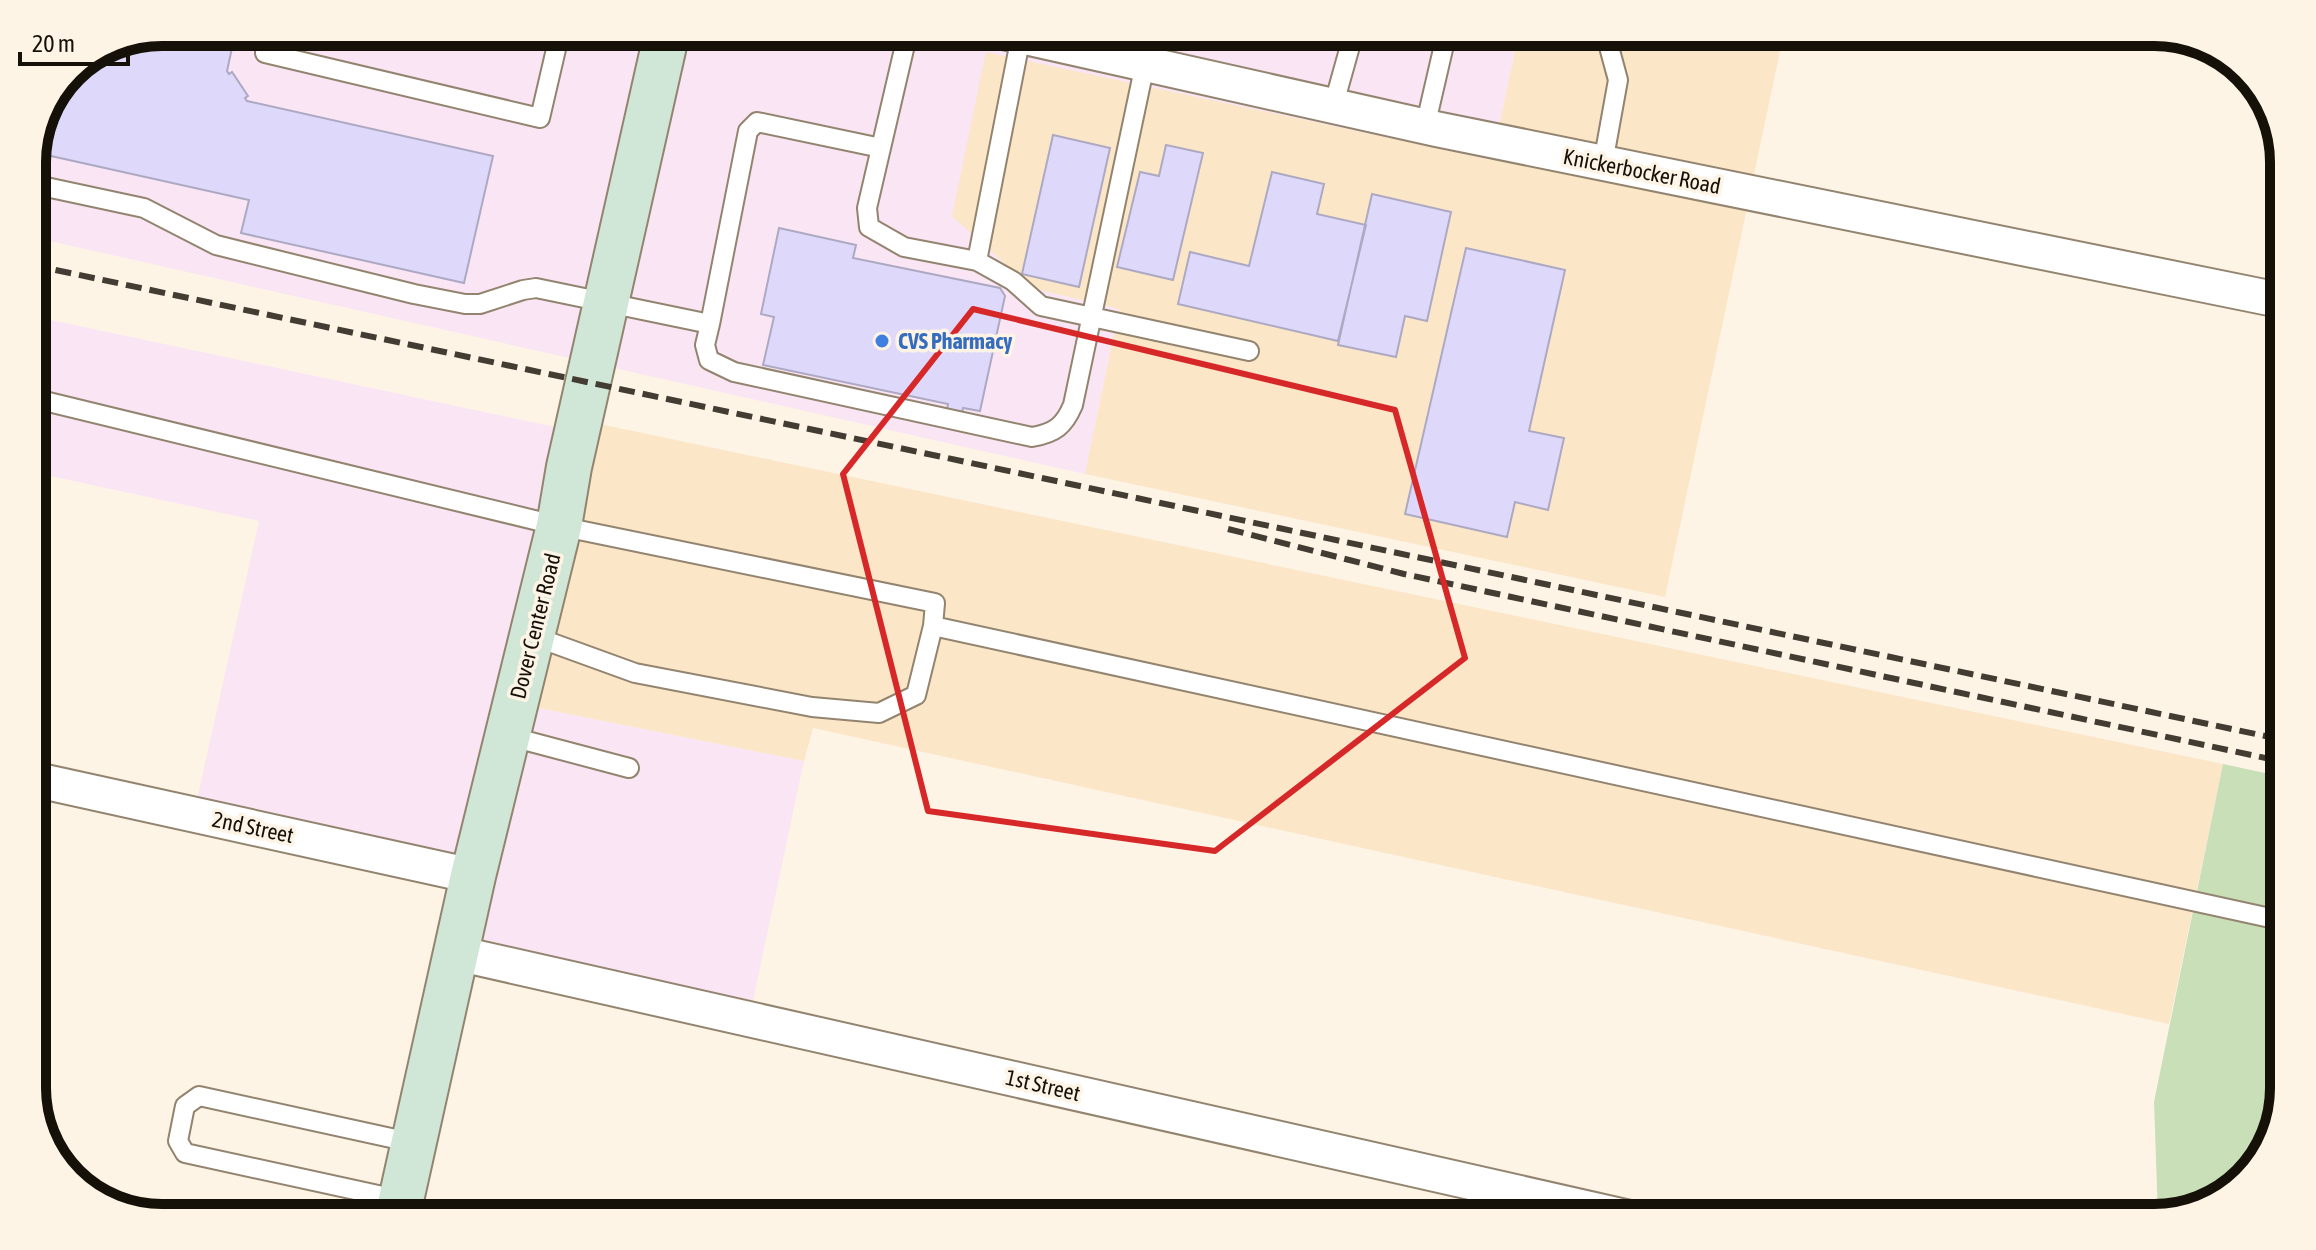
<svg xmlns="http://www.w3.org/2000/svg" width="2316" height="1250" viewBox="0 0 2316 1250" font-family="'Asap Condensed',sans-serif">
	<style>
		.commercial { fill: #f9e5f4 }
		.built { fill: #fbe6c8 }
		.green { fill: #c8dfb7 }
		.building { fill: #ded9fa; stroke: #ada9c2; stroke-width: 2 }
		.lines { fill: none; stroke-linecap: round; stroke-linejoin: round }
		.lane-casing { stroke: #93846f; stroke-width: 22 }
		.street-casing { stroke: #93846f; stroke-width: 38 }
		.secondary-casing { stroke: #93846f; stroke-width: 48 }
		.lane { stroke: #fff; stroke-width: 18 }
		.street { stroke: #fff; stroke-width: 34 }
		.secondary { stroke: #d0e7d7; stroke-width: 44 }
		.rail { stroke: #423c33; stroke-width: 6; stroke-dasharray: 16 8; stroke-linecap: butt }
		.marked { fill: none; stroke: #d62828; stroke-width: 6; stroke-linejoin: round }
		.shop-dot { fill: #3f7fe0; stroke: #fef4e6; stroke-width: 3 }
		.labels { text-anchor: middle; dominant-baseline: central; stroke-width: 7; stroke-linejoin: round; paint-order: stroke }
		.street-label { font-size: 22px; fill: #151008; stroke: #fef4e6 }
		.shop-label { font-size: 22px; font-weight: bold; fill: #366cbe; stroke: #fef4e6; text-anchor: start }
		.rim { fill: none; stroke: #151008; stroke-width: 10 }
	</style>
	<rect width="100%" height="100%" fill="#fef4e6"/>
	<path class="commercial" d="M162 32H1519L1492 160 986 53 1032 288 1119 309 1085 474 32 237V154L70 70Z
		M32 316 588 434 529 706 804 761 751 1010 471 946 489 868 196 804 259 521 32 472Z"/>
	<path class="built" d="M1519 32H1784L1665 597 1085 474 1119 309 1032 288 952 216 986 52 1492 160Z
		M590 422 2223 764 2169 1024 813 728 804 761 529 706Z"/>
	<path class="green" d="M2223 764 2284 777V1088L2270 1146 2226 1196 2158 1217 2154 1102Z"/>
	<path class="building" d="M162 32H243V35L235 34 227 71 229 74 232 72 248 96 245 98 247 101 493 156 464 283 241 233 249 200 33 152 70 70Z
		M1053 135 1110 148 1079 287 1022 274Z
		M1166 145 1203 153 1173 280 1117 267 1140 172 1159 176Z
		M1272 172 1324 184 1317 214 1366 225 1338 341 1178 304 1190 252 1249 266Z
		M1372 194 1451 212 1427 321 1405 316 1396 357 1338 345Z
		M779 228 856 245 853 258 1000 288 1005 296 980 411 963 408 961 418 946 415 948 404 763 365 774 317 761 314Z
		M1466 248 1565 270 1529 431 1564 438 1548 510 1515 502 1507 537 1405 514Z"/>
	<g class="lines">
		<g class="lane-casing">
			<path id="lane" d="M270 32 265 53 540 118 560 32
				M908 32 867 208 869 227 904 247 977 261 1013 281 1041 306 1249 351
				M1333 107 1354 32
				M1425 127 1447 32
				M1603 163 1618 80 1605 32
				M32 184 144 208 216 245 414 294 465 304H480L523 290 536 288 710 324 748 131 757 122 881 148
				M977 261 1021 36
				M710 324 705 345 709 360 734 372 1032 437C1055 433 1064 426 1073 405L1145 64
				M32 398 559 526 935 603 933 626 2284 921
				M533 636 635 673 812 707 879 713 916 695 933 626
				M508 736 629 768
				M401 1200 185 1153 178 1141 185 1106 199 1096 414 1143"/>
		</g>
		<g class="street-casing">
			<path id="street" d="M1003 32 1436 129 2284 301
				M32 779 473 876
				M456 953 1630 1218"/>
		</g>
		<g class="secondary-casing">
			<path id="secondary" d="M397 1218 473 876 559 526 569 467 667 32"/>
		</g>
		<use href="#lane" class="lane"/>
		<use href="#street" class="street"/>
		<use href="#secondary" class="secondary"/>
		<path class="rail" d="M32 265 2284 740
			M1228 529 1404 574 2284 762"/>
	</g>
	<path class="marked" d="M973 309 1395 410 1465 658 1215 851 928 811 843 474Z"/>
	<circle class="shop-dot" cx="882" cy="341" r="8"/>
	<g class="labels">
		<g class="street-label">
			<text transform="translate(1642 171) rotate(11)">Knickerbocker Road</text>
			<text transform="translate(535 626) rotate(-76)">Dover Center Road</text>
			<text transform="translate(253 827) rotate(12)">2nd Street</text>
			<text transform="translate(1043 1085) rotate(13)">1st Street</text>
		</g>
		<g class="shop-label">
			<text x="898" y="341">CVS Pharmacy</text>
		</g>
	</g>
	<path d="M0 0H2316V1250H0ZM162 46H2154A116 116 0 0 1 2270 162V1088A116 116 0 0 1 2154 1204H162A116 116 0 0 1 46 1088V162A116 116 0 0 1 162 46Z" fill="#fef4e6" fill-rule="evenodd"/>
	<path class="rim" d="M162 46H2154A116 116 0 0 1 2270 162V1088A116 116 0 0 1 2154 1204H162A116 116 0 0 1 46 1088V162A116 116 0 0 1 162 46Z"/>
	<path d="M20 52v12h108v-12" fill="none" stroke="#151008" stroke-width="4"/>
	<text x="32" y="52" font-size="24" fill="#151008" stroke="#fef4e6" stroke-width="6" paint-order="stroke">20 m</text>
</svg>
